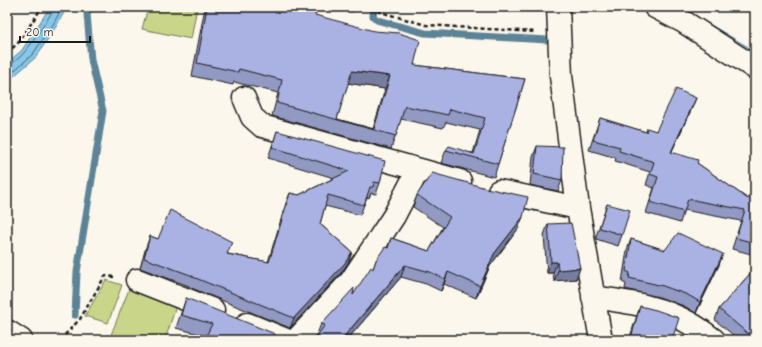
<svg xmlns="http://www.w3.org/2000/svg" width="762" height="347" viewBox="0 0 762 347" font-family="'Comic Neue',sans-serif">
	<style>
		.green { fill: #c9d68a; stroke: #727953 }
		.water { fill: #87c7e8; stroke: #5c8396 }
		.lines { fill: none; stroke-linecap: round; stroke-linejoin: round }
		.shore { stroke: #47606e; stroke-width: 1 }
		.stream { stroke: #5c8396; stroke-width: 7 }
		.minor-casing { stroke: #1c1c1c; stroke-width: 25 }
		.path { stroke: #1c1c1c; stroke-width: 2.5; stroke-dasharray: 4 3; stroke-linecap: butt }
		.minor { stroke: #fbf7ec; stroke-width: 22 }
		.wall { fill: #9299c3; stroke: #1c1c1c; fill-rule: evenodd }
		.shaded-wall { fill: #777d9f; stroke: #1c1c1c }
		.building { fill: #aab2e3; stroke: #1c1c1c; fill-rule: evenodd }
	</style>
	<rect width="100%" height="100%" fill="#fbf7ec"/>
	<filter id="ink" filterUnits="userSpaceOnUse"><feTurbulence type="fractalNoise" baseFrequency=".025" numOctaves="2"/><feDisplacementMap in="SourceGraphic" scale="8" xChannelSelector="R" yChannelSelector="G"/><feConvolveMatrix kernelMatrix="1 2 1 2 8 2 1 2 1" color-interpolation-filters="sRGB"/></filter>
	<g filter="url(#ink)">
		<path class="green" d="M148 7H197L191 39 142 29Z
			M106 280 122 285 108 323 85 316Z
			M131 284 177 303 165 340H109Z"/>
		<path class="water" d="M50 7H67L57 25 36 57 7 82V63L22 50Z
			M669 7H680L755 51V56Z"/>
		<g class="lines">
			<path class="shore" d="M7 65C22 64 44 23 53 11V7
				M7 77 33 54 54 23 62 7"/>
			<path class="stream" d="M374 7 373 16 377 20 425 33 548 40
				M75 315 77 272 103 111 91 60 87 14 89 7"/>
			<g class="minor-casing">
				<path id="minor" d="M558 7 561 76 578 208 601 340
					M655 7 684 22 755 68
					M244 98 252 117 262 126 460 181
					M499 191 578 208
					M137 280 213 310
					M593 297C626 302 661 306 691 324 699 328 707 335 714 340
					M247 324 286 340
					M7 331 21 340
					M296 340 351 281 394 216 418 170"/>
			</g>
			<path class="path" d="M372 7 377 11 426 25 536 32
				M7 53 19 42 42 7
				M60 340 80 319 105 276 114 277"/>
			<use href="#minor" class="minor"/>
		</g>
		<path class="wall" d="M205 7H316L315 15 414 65 525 79 498 164 494 177 441 163 446 150 473 153 480 130 446 122 443 128 401 119 391 149 272 116 278 93 234 82 233 85 192 76ZM348 83 385 89 373 129 337 119Z
			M340 7H354L352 12Z
			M692 108 671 152 697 163 748 199 755 197V255L732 249 741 221 684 210 680 223 646 213 654 188 646 185 650 172 615 161 616 158 589 150 600 118 646 132 656 131Z
			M277 131 380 183 376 194 371 193 369 198 367 197 360 215 325 206 320 224 352 252 348 263 341 273 290 328 189 287V286L140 268 146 247 150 236 158 239 228 254 268 262 286 203 290 193 299 195 334 178 268 158Z
			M537 146 562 180 558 191 530 185 533 157Z
			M417 195 518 229 490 266 476 298 444 284 441 291 426 284 401 277 347 340H314L316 336 321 324 353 295 373 269 376 260 387 248 391 238 429 251 443 227 413 207Z
			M607 204 622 235 618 246 596 239V236Z
			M548 224 580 268 576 279 554 281 553 273H547L544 235Z
			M631 239 665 250 719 265 696 313 684 306 659 297 625 289 626 284 622 282 627 250Z
			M755 268V340H739L715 320 719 309Z
			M186 298 273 340 206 336 176 328Z
			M640 306 672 340H629Z"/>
		<path class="shaded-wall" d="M352 71 390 76 385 89 347 83Z
			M696 98 692 108 667 162 671 152Z
			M523 217 518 229 490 266 476 298 480 286 494 254Z
			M352 252 348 263 341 273 290 328 294 318Z
			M723 254 719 265 696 313 700 302Z
			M551 262H557L553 273H547Z
			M405 265 401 277 347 340H341Z
			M580 268 576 279 554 281 558 270Z
			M448 272 444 284 441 291 445 279Z"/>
		<path class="building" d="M207 7H316L315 15 374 31 399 33 420 40 414 65 525 79 498 164 446 150 449 146 474 154 485 118 450 109 448 115 405 106 396 136 277 103 282 80 239 69 238 72 197 63ZM352 71 390 76 374 129 337 119Z
			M676 89 696 98 671 152 698 160 697 163 748 199 749 195 755 197V243L736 238 745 210 688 199 684 212 650 202 658 177 650 174 654 162 619 151 620 147 593 140 600 118 646 132 647 128 656 131Z
			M277 131 385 161 380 183 374 182 373 187H370L364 205 328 195 320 224 352 252 345 263 294 318 193 277V276L144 258 150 236 158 239 170 210 232 242 227 254 269 262 290 193 299 195 349 171 272 147Z
			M537 146 563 147 562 180 534 174Z
			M432 173 486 188 528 197 523 217 494 254 480 286 448 272 445 279 430 272 405 265 341 340H314L325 325 321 324 354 288 353 295 371 267 373 269 376 260 385 247 388 248 391 238 429 251 450 217 417 195Z
			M607 204 630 210 622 235 600 228V225Z
			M571 223 580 268 558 270 557 262H551L548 224Z
			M678 233 723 254 700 302 688 295 663 286 629 278 630 273 626 271 631 239 665 250Z
			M755 268V335L747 333 719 309Z
			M186 298 275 334 273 340H204L212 324 181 315Z
			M640 306 656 310 679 318 672 340H636L631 338Z
			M432 335 448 340H430Z"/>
	</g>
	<rect width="762" height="347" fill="none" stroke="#fbf7ec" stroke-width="24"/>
	<rect x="12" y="12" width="738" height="323" fill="none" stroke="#1c1c1c" stroke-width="1.5" filter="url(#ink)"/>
	<path d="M20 36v6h70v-6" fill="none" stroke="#1c1c1c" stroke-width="2"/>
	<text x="26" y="36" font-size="12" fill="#1c1c1c" stroke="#fbf7ec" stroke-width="3" paint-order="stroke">20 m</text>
</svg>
